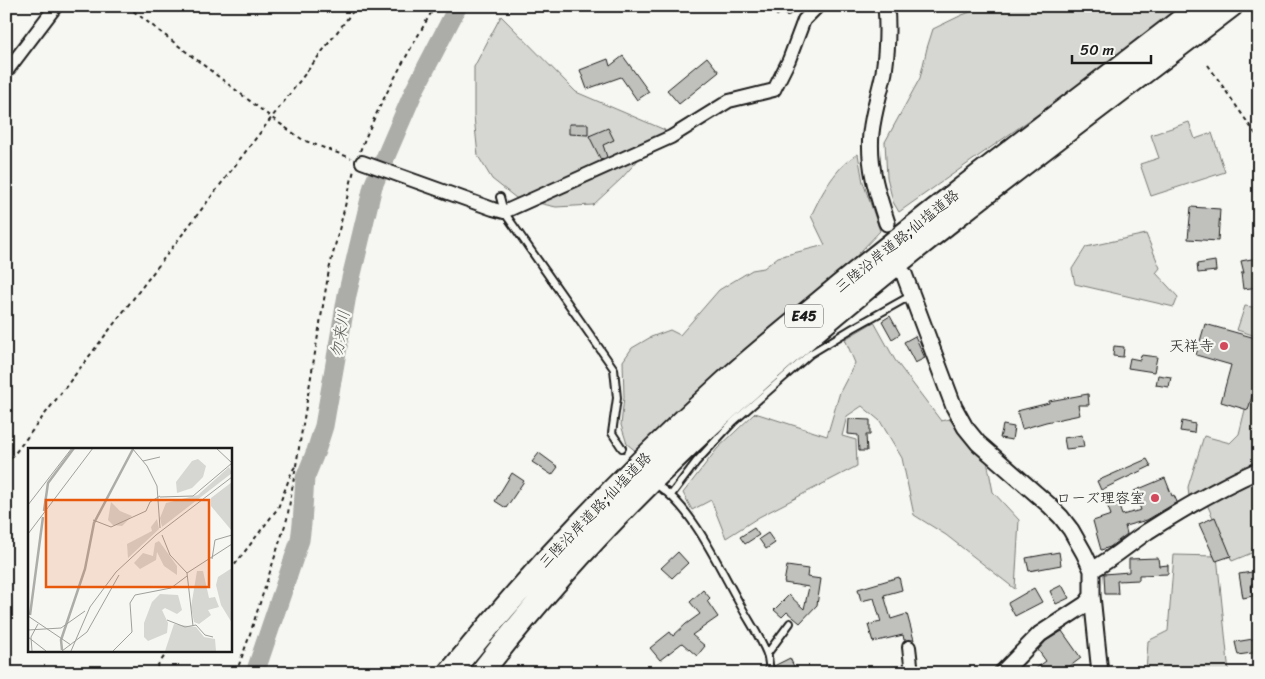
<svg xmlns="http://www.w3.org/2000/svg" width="1265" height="679" viewBox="0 0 1265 679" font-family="Sriracha,'Klee One',sans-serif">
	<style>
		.green { fill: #d6d6d2; stroke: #797977 }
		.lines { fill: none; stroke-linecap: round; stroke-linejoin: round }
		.river { stroke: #acaca9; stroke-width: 19 }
		.building { fill: #c0c0bd; stroke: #1c1c1c }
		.service-casing { stroke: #1c1c1c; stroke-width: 10 }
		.minor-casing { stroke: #1c1c1c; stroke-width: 16 }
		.tertiary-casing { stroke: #1c1c1c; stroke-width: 19 }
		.motorway-casing { stroke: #1c1c1c; stroke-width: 26 }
		.path { stroke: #1c1c1c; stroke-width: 2; stroke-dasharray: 4 4; stroke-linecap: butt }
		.service { stroke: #f6f6f2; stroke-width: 6 }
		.minor { stroke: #f6f6f2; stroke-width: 12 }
		.tertiary { stroke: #f6f6f2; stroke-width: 15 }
		.motorway { stroke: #f6f6f2; stroke-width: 22 }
		.poi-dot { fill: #d1495b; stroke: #f6f6f2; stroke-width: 2 }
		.labels { text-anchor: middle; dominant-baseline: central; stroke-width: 4.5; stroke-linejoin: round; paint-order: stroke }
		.shield { fill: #f6f6f2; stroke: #5d5d5c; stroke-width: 1 }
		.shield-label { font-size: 14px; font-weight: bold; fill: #1c1c1c }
		.street-label { font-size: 15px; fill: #1c1c1c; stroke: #f6f6f2 }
		.poi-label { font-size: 15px; fill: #1c1c1c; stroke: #f6f6f2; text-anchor: end }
		.water-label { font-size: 16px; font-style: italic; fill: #565654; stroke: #f6f6f2 }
		.inset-river { fill: none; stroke: #acaca9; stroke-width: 2.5 }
		.inset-road { fill: none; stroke: #9f9f9c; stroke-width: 1 }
		.view { fill: #e8590c; fill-opacity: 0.15; stroke: #e8590c; stroke-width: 2.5 }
		.inset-edge { fill: none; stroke: #1c1c1c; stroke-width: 2.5 }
	</style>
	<rect width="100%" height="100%" fill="#f6f6f2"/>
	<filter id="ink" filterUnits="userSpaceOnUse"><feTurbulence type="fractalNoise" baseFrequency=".02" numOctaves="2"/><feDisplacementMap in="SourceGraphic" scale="10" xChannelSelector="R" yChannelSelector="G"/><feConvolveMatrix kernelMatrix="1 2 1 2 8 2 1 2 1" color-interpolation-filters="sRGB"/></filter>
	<g filter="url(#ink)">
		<path class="green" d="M987 6H1183L1088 79 899 212 893 202 887 177 885 142 920 78 927 48 933 29 962 15Z
			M501 16 576 92 665 130 621 179 593 205 556 207 516 198 492 179 478 156 474 116V67Z
			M1189 122 1195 139 1212 133 1225 172 1151 196 1140 164 1159 158 1151 135Z
			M858 154 863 182 880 231 845 268 711 379 637 452 627 444 621 425 624 397 623 361 632 348 651 337 670 330 680 335 719 290 752 270 764 268 778 257 825 245 811 216C821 194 837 165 858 154Z
			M1146 234 1160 268 1156 273 1178 297 1174 307 1075 284 1072 269 1086 247Z
			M1245 306 1259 308V337L1237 330Z
			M874 322 895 360 941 421 949 419 987 461 993 492 1019 520 1015 589 946 535 914 515 902 458 880 421 862 406 847 416 842 436 856 440 857 466 759 517 726 538 711 500 692 510 683 493 717 449 755 413 827 436 840 392 855 363 845 339Z
			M1259 353V463L1189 497 1188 487 1204 436 1230 443 1239 434Z
			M1259 476V550L1232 561 1206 502Z
			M1174 555 1217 556 1229 673H1146L1148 641 1168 631Z"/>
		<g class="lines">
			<path class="river" d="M255 673 300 540 302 524 305 478 316 451 324 426 347 295 373 186 414 91 458 6"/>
		</g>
		<path class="building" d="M769 6H800L787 17 783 11 777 16Z
			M623 56 649 92 637 100 621 77 587 89 580 70 608 59 610 66Z
			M707 57 719 72 679 104 667 90Z
			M569 124H588V135L569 134Z
			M608 128 614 140 603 145 607 157 601 160 589 136Z
			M1191 207 1220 209 1218 241 1188 239Z
			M1257 258 1259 287 1243 289 1241 273H1244L1241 261Z
			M1215 261 1216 271 1198 273 1197 264Z
			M890 316 900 334 892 339 882 321Z
			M1205 324 1259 339V372L1248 410 1221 402 1231 365 1196 355Z
			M915 336 925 358 915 363 904 342Z
			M1114 346 1124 347 1123 357 1113 356Z
			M1141 355 1157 357 1154 372 1128 368 1130 358 1140 360Z
			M1158 375 1171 377 1169 387 1156 385Z
			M1088 394 1089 405H1078L1080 415 1046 422 1022 429 1017 411 1049 403V401Z
			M849 419 870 420V435H866L867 451H859L858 435 848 434Z
			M1182 421 1195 424 1194 433 1180 431Z
			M1003 425 1014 427 1012 440 1000 438Z
			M1082 435 1084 447 1066 449 1064 438Z
			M539 453 558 467 552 475 532 462Z
			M1147 459 1151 466 1101 490 1097 481Z
			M512 473 524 481 506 508 495 501Z
			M1165 478 1172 496 1174 495 1177 502 1147 520 1125 526 1127 534 1110 547 1101 550 1093 521 1111 515 1106 502 1116 498 1122 515 1141 510 1134 491Z
			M1215 517 1231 556 1216 561 1199 524Z
			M754 528 759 535 745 544 740 537Z
			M768 533 775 543 766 549 759 539Z
			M678 552 688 563 672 578 661 568Z
			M1059 552 1061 565 1029 571 1026 558Z
			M1158 558 1159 566 1168 565V574L1139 575V580L1117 581 1118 594H1105L1104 574 1129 572V559Z
			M787 566 808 569 807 577 821 579 817 605 800 623 787 612 782 617 774 610 789 595 804 609 809 587 784 583Z
			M1259 571V583L1251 584 1253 596 1243 598 1239 574Z
			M899 577 902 590 884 595 891 619 907 614 914 640H904L903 635 873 642 868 625 881 622 874 598 861 601 858 589Z
			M1062 585 1069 598 1056 604 1050 591Z
			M1034 588 1042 602 1015 616 1008 603Z
			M703 590 710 598 707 601 718 617 692 635 705 646 697 656 682 643 660 660 650 648 670 632 673 636 686 624 700 614 690 602Z
			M1062 631 1081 658 1061 673H1030L1046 661 1038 650 1046 641Z
			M1259 638V652L1238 655 1235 642Z
			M790 658 797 673H775L774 666Z"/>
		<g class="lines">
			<g class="service-casing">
				<path id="service" d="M500 197 504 212 614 369 617 398 612 433 622 448
					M661 488C694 510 721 571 741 606 749 621 761 638 767 654 769 659 769 667 770 673
					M671 495 696 462 733 422 810 354 853 328 912 295
					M767 654 790 623"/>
			</g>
			<g class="minor-casing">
				<path id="minor" d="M6 72 56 6
					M362 162 493 209 504 212 671 137 729 101 774 90 789 60 804 20 818 6
					M909 647 912 673"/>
			</g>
			<g class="tertiary-casing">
				<path id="tertiary" d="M886 6C888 28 887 50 884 72 880 92 873 112 871 133 868 165 877 193 887 223
					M904 274 954 407 965 427 978 443 1049 505 1061 517 1071 530 1084 553 1092 570V596L1100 673
					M1092 570C1112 559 1129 544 1148 531 1184 508 1220 487 1259 470
					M1002 673 1040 634 1086 604 1092 596"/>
			</g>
			<g class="motorway-casing">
				<path id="motorway" d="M450 673C533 570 623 475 721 386 752 358 785 331 817 305 942 201 1072 105 1200 6
					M481 673C686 406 966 209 1231 6"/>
			</g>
			<path class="path" d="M127 6 272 118 303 140 351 158
				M1208 65 1259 139
				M360 151C380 101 408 53 435 6
				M6 465 357 6
				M230 571 278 508 292 471 297 464
				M152 673 169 650
				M236 673 248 640 287 519 329 270 354 170"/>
			<use href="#service" class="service"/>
			<use href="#minor" class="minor"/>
			<use href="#tertiary" class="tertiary"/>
			<use href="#motorway" class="motorway"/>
		</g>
	</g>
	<g class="poi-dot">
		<circle cx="1224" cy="346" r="5"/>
		<circle cx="1155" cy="498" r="5"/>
	</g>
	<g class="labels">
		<rect class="shield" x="785" y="304.5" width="38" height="23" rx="4"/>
		<g class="shield-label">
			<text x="804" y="316">E45</text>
		</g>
		<g class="street-label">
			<text transform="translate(897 241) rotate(-39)">三陸沿岸道路;仙塩道路</text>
			<text transform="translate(595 510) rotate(-46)">三陸沿岸道路;仙塩道路</text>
		</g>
		<g class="poi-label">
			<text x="1214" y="346">天祥寺</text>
			<text x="1145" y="498">ローズ理容室</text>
		</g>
		<g class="water-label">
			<text transform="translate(340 334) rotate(-80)">勿来川</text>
		</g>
	</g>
	<g transform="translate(28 448)">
		<rect width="204" height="204" fill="#f6f6f2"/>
		<path d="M170 11 178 18 175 29 164 40 149 45 148 34 164 13ZM201 19 204 25 134 79 132 70 138 55 170 47ZM204 34V83L183 58V50ZM83 54 92 63 104 68 94 78 85 77 80 72ZM129 71 131 81 100 110 99 96 124 83 123 79ZM131 93 149 118V127L136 118 129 104 128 112 112 121 106 115 115 105 125 108 127 95ZM204 120 203 160 204 175 193 157 188 137 190 129ZM169 123H175L181 150 187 149 191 159 180 162 183 167 171 176 166 174 163 159ZM132 146 150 147 154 162 149 166 137 160 134 162 140 175 139 185 120 193 116 189V175L124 154ZM146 176 168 179 176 189 187 191 188 203H137Z" fill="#d6d6d2"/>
		<path class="inset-river" d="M16 63 20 35 46 0M2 167 15 69M34 202 33 192 57 121 66 75 105 1"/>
		<path class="inset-road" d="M104 0 119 18 129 38 132 80M188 0 204 15M115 13 132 9M132 49 165 48 204 15M0 57 44 0M65 72 83 79 118 63 122 54 132 48M0 86 65 0M134 87 142 107 159 125 165 178M184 111 187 92 204 87M159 125 204 96M0 168 43 197M139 172 157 179 168 177 177 187 185 189M0 182 33 180 57 163M0 189 18 203M4 203 3 189 10 176M34 203 59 184 91 127M43 203 62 159 88 124 128 87 204 29M85 203 104 184 102 155 107 147 143 140 159 128"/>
		<path class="view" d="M18 52H181V139H18Z"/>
		<rect width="204" height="204" class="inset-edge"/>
	</g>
	<rect width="1265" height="679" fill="none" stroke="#f6f6f2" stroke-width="25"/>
	<rect x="12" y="12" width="1240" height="654" fill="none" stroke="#1c1c1c" stroke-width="2" filter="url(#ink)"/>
	<path d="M1072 55v8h79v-8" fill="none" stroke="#1c1c1c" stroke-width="2.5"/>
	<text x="1080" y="55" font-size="15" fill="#1c1c1c" stroke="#f6f6f2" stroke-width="4" paint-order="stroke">50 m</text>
</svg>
